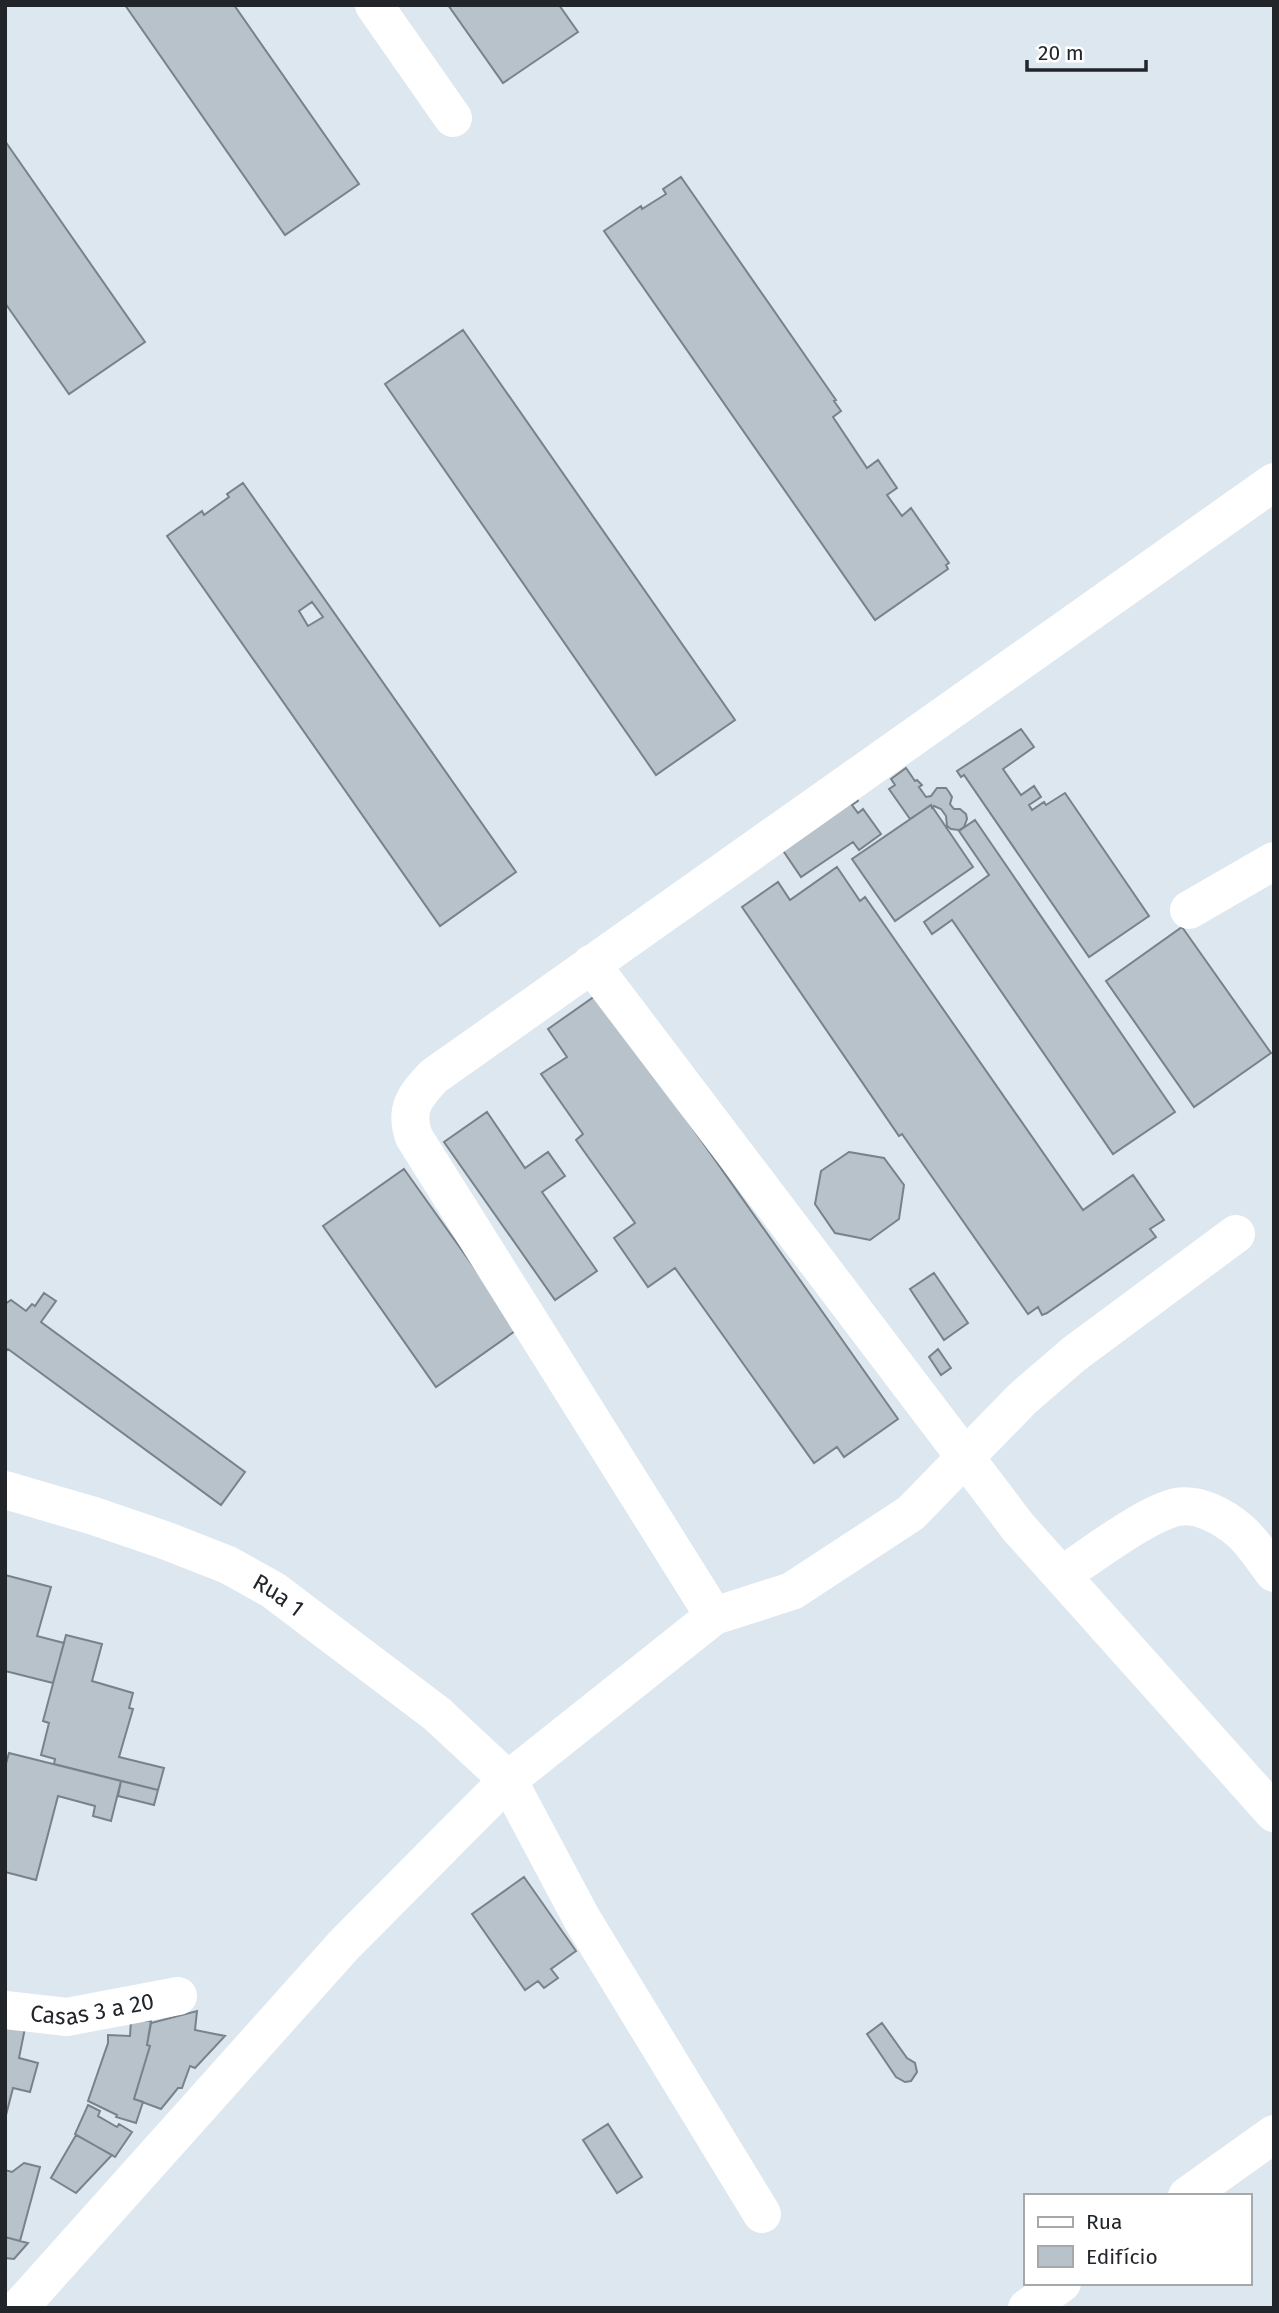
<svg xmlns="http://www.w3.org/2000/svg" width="1279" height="2313" viewBox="0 0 1279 2313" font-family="'Fira Sans',sans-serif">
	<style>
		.building { fill: #b7c2ca; stroke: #79828a; stroke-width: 2; fill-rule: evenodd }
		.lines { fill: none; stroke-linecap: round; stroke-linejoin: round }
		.minor { stroke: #fff; stroke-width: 38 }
		.labels { text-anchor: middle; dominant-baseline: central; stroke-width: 7; stroke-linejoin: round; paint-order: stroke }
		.street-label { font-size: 23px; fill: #22262a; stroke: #fff }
	</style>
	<rect width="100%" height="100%" fill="#dde7f0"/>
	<path class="building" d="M125 5H234L359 184 285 235Z
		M448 5H559L578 32 503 83Z
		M5 141 145 342 69 394 5 303Z
		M681 177 836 400 834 401 841 411 833 417 867 468 878 460 897 488 887 495 902 516 911 508 949 563 946 565 948 569 875 620 604 231 641 206 642 209 666 194 663 189Z
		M463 330 735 720 656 775 385 384Z
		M243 483 516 872 440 926 167 536 202 511 204 515 229 497 227 494ZM312 602 323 617 308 626 299 611Z
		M1021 729 1034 747 1003 769 1021 795 1034 786 1041 797 1029 805 1032 810 1044 802 1046 805 1065 793 1149 916 1089 957 964 775 961 777 957 771Z
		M906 768 915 781 917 780 922 785 919 787 926 797 931 796 937 788H946L949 792 952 797 950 804 954 809H960L966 814 967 819 964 827 959 830 951 829 947 826 946 816 941 809 934 806 932 808 931 805 910 819 889 789 895 785 891 779Z
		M842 776 858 801 852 805 858 813 863 809 881 834 859 850 853 842 801 877 767 827Z
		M931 805 973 867 895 921 852 859Z
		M975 820 1175 1112 1113 1154 952 920 932 934 924 922 989 875 959 831Z
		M837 867 860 901 865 897 1083 1210 1133 1175 1164 1220 1150 1229 1156 1237 1047 1313 1042 1315 1038 1307 1028 1314 902 1134 899 1136 742 907 778 882 790 900Z
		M1182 927 1271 1053 1194 1107 1106 981Z
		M598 994 898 1419 844 1457 837 1447 814 1463 675 1268 648 1287 614 1238 635 1223 576 1140 583 1134 541 1074 567 1057 548 1029Z
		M487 1112 525 1168 548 1152 565 1176 542 1192 597 1271 555 1300 444 1142Z
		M849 1152 884 1158 904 1185 899 1219 870 1240 835 1233 815 1204 821 1171Z
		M404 1169 518 1329 436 1387 323 1226Z
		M934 1273 968 1323 944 1340 910 1289Z
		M44 1293 56 1301 41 1322 245 1472 221 1505 8 1349 5 1352V1304L11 1300 26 1311 32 1304 35 1306Z
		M938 1349 951 1368 941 1375 929 1357Z
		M5 1575 51 1587 37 1636 64 1643 53 1683 5 1671Z
		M66 1635 102 1644 92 1681 133 1693 129 1708 133 1709 119 1757 164 1768 158 1790 54 1764 55 1759 41 1755 49 1723 43 1721Z
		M9 1753 121 1781 111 1821 93 1816 95 1806 58 1796 36 1880 5 1872V1767Z
		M121 1781 158 1790 154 1805 118 1796Z
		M524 1877 576 1951 551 1969 558 1978 544 1988 538 1981 525 1990 472 1914Z
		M197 2011 195 2030 225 2036 195 2068 190 2066 182 2088H178L161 2109 134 2099 150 2046 147 2045 151 2023Z
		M131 2020 151 2021 147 2045 150 2046 134 2099 143 2102 136 2123 116 2117 117 2115 88 2101 108 2043V2035L130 2036Z
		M882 2023 907 2058 915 2063 917 2072 911 2081 905 2082 896 2077 867 2034Z
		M5 2025 25 2028 19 2058 38 2063 30 2092 13 2088 5 2119Z
		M88 2105 100 2111 98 2116 117 2127 119 2124 132 2132 115 2157 75 2134Z
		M608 2124 642 2177 617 2193 583 2140Z
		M76 2135 112 2155 76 2193 51 2178Z
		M24 2163 40 2167 20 2241 5 2237V2170L12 2172Z
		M5 2237 20 2241 28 2243 14 2259 5 2258Z"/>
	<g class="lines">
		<g class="minor">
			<path d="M374 5 453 118"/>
			<path d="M1189 910 1274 861"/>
			<path d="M591 964 1018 1527 1274 1813"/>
			<path id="s1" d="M5 1490 94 1516 167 1541 228 1565 273 1590 437 1714 508 1780 582 1919 762 2214"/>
			<path d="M1062 1575C1089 1557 1147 1513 1177 1507 1199 1503 1224 1517 1240 1531 1253 1542 1263 1559 1274 1573"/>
			<path d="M714 1616 414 1137C404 1109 415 1096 434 1076L1274 482"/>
			<path id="s2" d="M5 2010 67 2017 178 1996"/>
			<path d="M1187 2196 1274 2134"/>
			<path d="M19 2308 344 1945 508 1780 714 1616 792 1591 911 1513 1022 1399 1074 1354 1236 1234"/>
			<path d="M1027 2308 1062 2283"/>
		</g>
	</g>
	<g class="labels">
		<g class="street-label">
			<text stroke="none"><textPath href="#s1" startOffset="294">Rua 1</textPath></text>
			<text stroke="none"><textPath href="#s2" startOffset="88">Casas 3 a 20</textPath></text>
		</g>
	</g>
	<rect width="1279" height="2313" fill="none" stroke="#22262a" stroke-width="14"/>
	<rect x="1024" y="2194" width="228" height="91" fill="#ffffff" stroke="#a7a8aa" stroke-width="2"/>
	<rect x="1038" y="2217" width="35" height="10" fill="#ffffff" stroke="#a7a8aa" stroke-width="2"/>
	<text x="1086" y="2229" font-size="21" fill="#22262a">Rua</text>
	<rect x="1038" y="2246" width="35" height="21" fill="#b7c2ca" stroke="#a7a8aa" stroke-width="2"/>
	<text x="1086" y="2264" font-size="21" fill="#22262a">Edifício</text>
	<path d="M1027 60v10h119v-10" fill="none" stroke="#22262a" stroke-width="3.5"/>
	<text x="1038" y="60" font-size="21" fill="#22262a" stroke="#ffffff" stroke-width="5" paint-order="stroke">20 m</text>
</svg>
